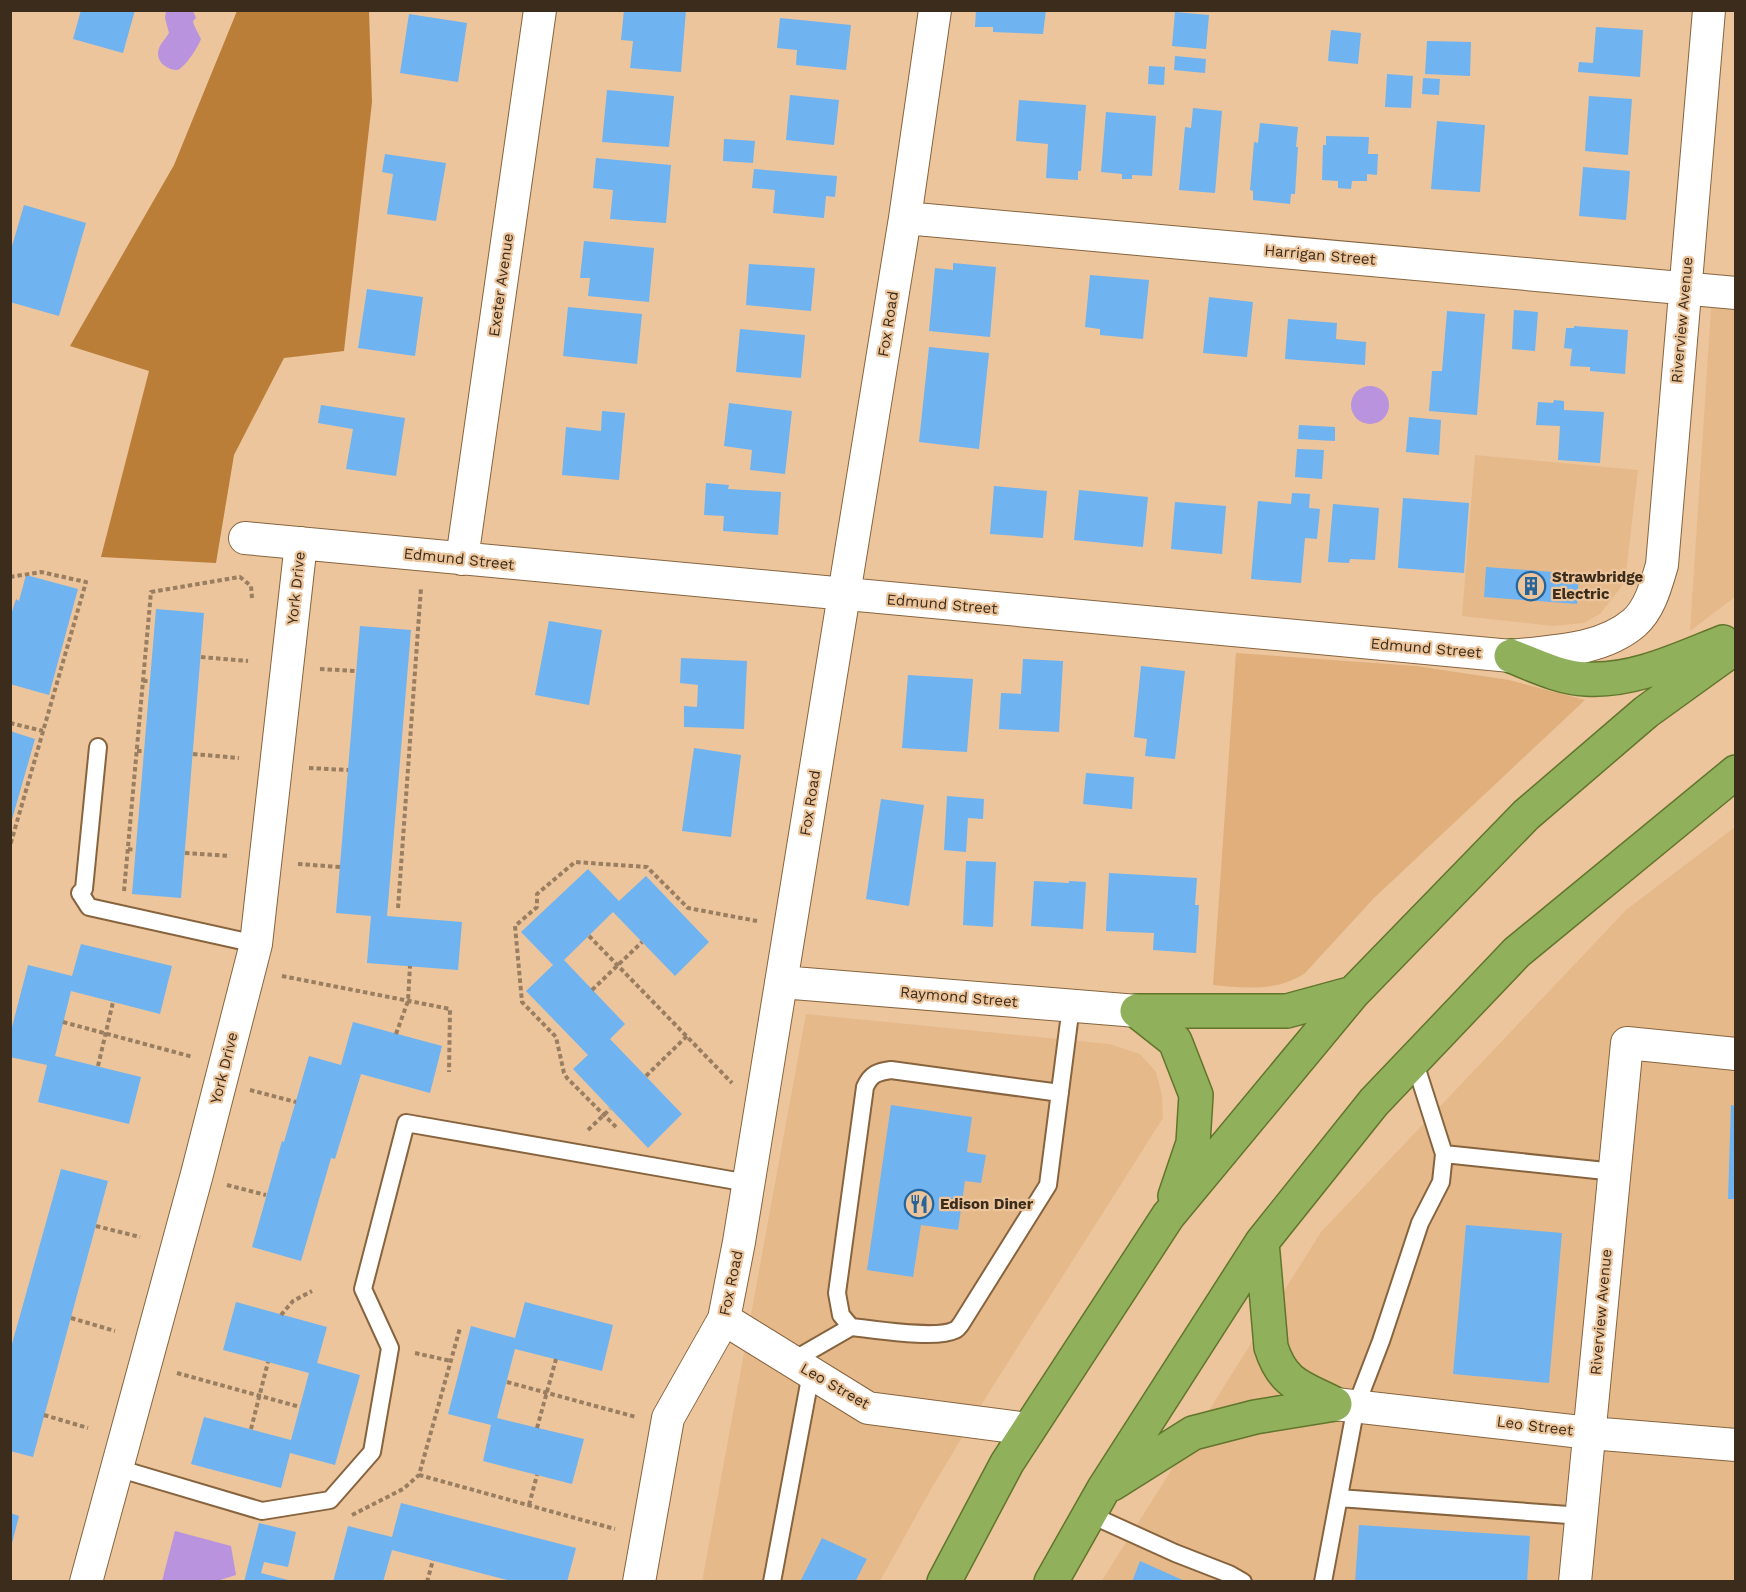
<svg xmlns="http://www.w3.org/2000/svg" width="1746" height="1592" viewBox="0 0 1746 1592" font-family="'Work Sans',sans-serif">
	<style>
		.built { fill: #e6b98b }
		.green { fill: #e0af7b }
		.forest { fill: #ba7e38 }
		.water { fill: #b993de }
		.building { fill: #6fb3f1 }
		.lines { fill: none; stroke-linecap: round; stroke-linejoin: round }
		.service-casing { stroke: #87643e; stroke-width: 20 }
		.minor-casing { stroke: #87643e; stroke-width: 34 }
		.trunk-casing { stroke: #61752b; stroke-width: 36 }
		.path { stroke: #9a7e61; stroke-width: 4; stroke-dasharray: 4.5 3; stroke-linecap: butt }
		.service { stroke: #fff; stroke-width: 16 }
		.minor { stroke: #fff; stroke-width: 32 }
		.trunk { stroke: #90b05c; stroke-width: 33 }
		.labels { text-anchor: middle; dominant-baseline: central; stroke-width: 4.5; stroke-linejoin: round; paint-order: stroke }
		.street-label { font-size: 15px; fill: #3b2c1b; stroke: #ecc59c }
		.poi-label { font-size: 15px; font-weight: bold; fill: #3b2c1b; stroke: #ecc59c; text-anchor: start }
	</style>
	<rect width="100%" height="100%" fill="#ecc59c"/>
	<path class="built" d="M1711 308 1735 310V597L1690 631Z
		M1475 455 1638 470 1625 582 1600 614 1584 623 1553 626 1462 616Z
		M1735 827V1581L1101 1582 1321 1232 1626 910Z
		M806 1014 1109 1044 1140 1054 1156 1072 1162 1095 1163 1118 988 1394 930 1491 880 1581 702 1582Z"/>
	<path class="green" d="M1236 653 1416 666 1509 680 1585 700 1374 898 1305 973C1277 992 1244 988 1213 985Z"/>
	<path class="forest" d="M237 11H369L372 102 344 351 284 358 234 455 216 563 101 557 149 371 70 346 174 165Z"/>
	<path class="water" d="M166 11H193L196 18 193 21 194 25 201 39C198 47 186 66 178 70 166 70 153 60 160 46 162 42 166 38 169 33L165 18Z
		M1351 405a19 19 0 1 1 38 0a19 19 0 1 1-38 0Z
		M175 1531 231 1546 236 1575 217 1581H162Z"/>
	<path class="building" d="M81 10H135L123 53 73 39Z
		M624 10H686L681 72 630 68 633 41 621 40Z
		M976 10H1046L1043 34 993 32V27H975Z
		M1175 12 1209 15 1206 49 1172 46Z
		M409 14 467 23 458 82 400 73Z
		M780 18 851 25 846 70 796 65 797 50 777 48Z
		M1596 27 1643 30 1640 77 1578 72 1579 62 1593 63Z
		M1331 30 1361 33 1358 64 1328 61Z
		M1427 41 1471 42 1470 76 1425 74Z
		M1175 56 1206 59 1205 73 1174 70Z
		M1149 66 1165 67 1164 85 1148 84Z
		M1387 74 1413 76 1411 108 1385 107Z
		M1423 78 1440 79 1439 95 1422 94Z
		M607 90 674 96 669 147 602 142Z
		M790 95 839 100 834 145 786 140Z
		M1589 96 1632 99 1628 155 1585 151Z
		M1019 100 1086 105 1081 171H1078V180L1046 178 1048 144 1016 141Z
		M1193 108 1222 111 1215 193 1179 190 1185 127 1191 128Z
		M1106 112 1156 116 1152 176 1132 175V179H1122V174L1101 172Z
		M1437 121 1485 125 1480 192 1431 189Z
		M1260 123 1298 127 1296 147H1298L1295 194H1291L1290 204 1253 200V191L1250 190 1254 142 1258 143Z
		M1326 136 1369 137 1368 154H1378L1377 175 1367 174V181H1352L1351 189 1338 188V181L1322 180 1323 145H1326Z
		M724 139 755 141 753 163 723 161Z
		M385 154 446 163 436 221 387 214 393 174 382 172Z
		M596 158 671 165 666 223 610 219 613 190 593 188Z
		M1583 167 1630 171 1626 220 1579 216Z
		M754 169 837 176 835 197 826 196 824 218 773 213 775 190 752 188Z
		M24 205 86 223 59 316 10 302V253Z
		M584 241 654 248 649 302 588 296 590 278H580Z
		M953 263 996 267 990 337 929 331 935 268 953 270Z
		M749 264 815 268 811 311 746 305Z
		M1090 275 1149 280 1143 339 1100 335V329L1085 327Z
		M367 289 423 297 415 356 358 348Z
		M1209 297 1253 302 1247 357 1203 353Z
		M568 307 642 314 637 364 563 356Z
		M1514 310 1538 312 1535 351 1512 349Z
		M1447 311 1485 314 1477 415 1429 411 1432 371H1442Z
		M1288 319 1337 323 1336 339 1366 342 1365 365 1285 359Z
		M1574 326 1628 330 1625 374 1590 371V367L1570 366 1572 349 1564 348 1566 328H1574Z
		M740 329 805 335 801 378 736 372Z
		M929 347 989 353 979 449 919 442Z
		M1554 400 1564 401V410L1604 412 1600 463 1558 460 1560 426 1536 425 1538 402 1553 403Z
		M729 403 792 411 785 474 750 470 752 450 724 446Z
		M321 405 405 418 396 476 346 469 353 429 318 423Z
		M602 411 625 413 619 480 562 475 566 427 601 431Z
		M1409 417 1441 420 1439 455 1406 452Z
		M1299 425 1335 427V441L1298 439Z
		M1297 449 1324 450 1322 479 1295 477Z
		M706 483 729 485 728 489 781 492 778 535 723 531 724 516 704 515Z
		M994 486 1047 491 1043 538 990 534Z
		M1079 490 1148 497 1143 547 1074 540Z
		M1292 493 1310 494 1309 508 1320 509 1317 539 1305 538 1301 583 1251 579 1258 501 1291 504Z
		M1403 498 1469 503 1464 573 1398 568Z
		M1175 502 1226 506 1222 554 1171 549Z
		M1333 504 1379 508 1375 560 1350 559 1349 563 1328 562Z
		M1486 567 1579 574 1577 604 1484 597Z
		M26 575 78 589 49 695 10 684V618L16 599 19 601Z
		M156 609 204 613 181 898 132 894Z
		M549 621 602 630 589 705 535 695Z
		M360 626 411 630 387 916 462 922 458 970 367 963 371 916 336 913Z
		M681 658 747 661 744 729 684 727V706L697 707 698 685 680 683Z
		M1023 659 1063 661 1059 732 999 729 1001 693 1021 694Z
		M1141 666 1185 671 1175 759 1145 756 1147 739 1134 737Z
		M908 675 973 679 967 752 902 748Z
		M10 731 35 739 11 823H10Z
		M694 748 741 755 731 837 682 831Z
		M1086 773 1134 777 1132 809 1083 804Z
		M947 796 984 799 983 819 968 818 966 852 944 850Z
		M881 799 924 805 909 906 866 899Z
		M966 861 996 862 993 927 963 925Z
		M588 869 619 901 646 876 709 942 675 976 613 912 564 960 625 1024 610 1039 682 1114 648 1148 573 1069 588 1055 526 991 553 965 521 932Z
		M1109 873 1197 878 1195 905H1199L1196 953 1153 950 1154 933 1106 931Z
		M1034 881 1069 883V881L1086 882 1083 929 1031 926Z
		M81 944 172 966 160 1014 71 991 55 1056 141 1077 129 1124 38 1102 47 1065 10 1057V1035L28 965 72 976Z
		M353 1022 442 1046 430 1093 361 1074 335 1159 331 1158 301 1261 252 1247 282 1141 284 1142 309 1056 341 1065Z
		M891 1105 972 1117 967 1152 986 1155 981 1183 965 1181 958 1230 921 1225 913 1277 867 1270Z
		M1731 1105 1736 1106V1199H1728Z
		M61 1169 108 1181 33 1457 10 1451V1351Z
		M1466 1225 1562 1233 1549 1383 1453 1374Z
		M236 1302 327 1327 317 1363 360 1375 335 1465 290 1453 281 1488 191 1464 204 1417 291 1440 309 1373 223 1350Z
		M525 1302 613 1325 602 1371 515 1349 497 1418 584 1439 572 1484 483 1461 491 1425 448 1414 471 1326 515 1338Z
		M401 1503 576 1548 567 1582H515L392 1550 383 1582H333L348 1526 392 1537Z
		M10 1513 19 1516 11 1547H10Z
		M259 1523 296 1532 288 1567 264 1562 261 1573 288 1580V1582H244Z
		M1359 1525 1530 1536 1527 1582H1355Z
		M822 1538 867 1559 855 1582H800Z
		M1140 1561 1187 1582H1132Z"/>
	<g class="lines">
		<g class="service-casing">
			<path id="service" d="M98 747 84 889 80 893 89 907 256 944
				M1060 1093 891 1070C877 1072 871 1074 865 1087L837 1293 841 1315 851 1327C873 1329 936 1340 955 1330 957 1330 960 1325 961 1324L1048 1185 1071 1006
				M1444 1154 1615 1172
				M792 1361 851 1327
				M117 1468 262 1511 330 1500 372 1452 390 1348 363 1289 406 1123 748 1183
				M1339 1498 1582 1516
				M1089 1514 1175 1553 1229 1574 1243 1582
				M772 1582 811 1373
				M1323 1582 1356 1406 1381 1341 1420 1223 1441 1182 1444 1154 1414 1060"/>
		</g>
		<g class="minor-casing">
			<path id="minor" d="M905 218 1736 293
				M245 538 1511 656C1552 651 1601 651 1634 623 1650 609 1656 585 1662 565L1709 10
				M462 559 540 10
				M781 982 1137 1011
				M724 1319 868 1408 1028 1429
				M1335 1404 1590 1433 1736 1445
				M86 1582 197 1174 256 944 301 543
				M639 1582 668 1418 724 1319 739 1242 905 218 935 10
				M1575 1582 1627 1043 1736 1054"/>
		</g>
		<g class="trunk-casing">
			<path id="trunk" d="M1511 656C1534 665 1560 678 1586 679 1633 682 1680 659 1723 642
				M1137 1011 1175 1041 1196 1095 1193 1143 1175 1196
				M1137 1011H1287L1353 993
				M1262 1242 1271 1347C1283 1385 1302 1387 1335 1404
				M1112 1484 1193 1433 1255 1417 1335 1404
				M944 1582 1007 1463 1168 1216 1353 993 1526 815 1646 712 1736 647
				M1051 1582 1103 1490 1262 1242 1374 1102 1517 952 1736 772"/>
		</g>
		<path class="path" d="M10 577 41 572 86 582 10 846
			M201 657 248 661
			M320 669 356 671
			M143 681H150
			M10 691V694
			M10 723 43 731
			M137 751H144
			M193 754 239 758
			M309 768 348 770
			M128 849 135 850
			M185 853 230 856
			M298 864 340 867
			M124 891 151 592 240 577 251 586 252 598
			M398 908 421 588
			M589 936 732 1083
			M282 976 450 1009 449 1072
			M592 990 642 942
			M63 1022 193 1057
			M396 1034 408 1001 410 966
			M98 1066 113 1002
			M646 1076 687 1036
			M250 1090 296 1102
			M616 1127 567 1078 564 1073 556 1037 522 1002 515 926 537 907V894L575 862 647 867 688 908 757 921
			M588 1130 610 1109
			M227 1185 266 1195
			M96 1226 140 1237
			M281 1315 293 1301 312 1291
			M71 1318 115 1331
			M415 1353 451 1361
			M177 1373 300 1407
			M507 1382 636 1417
			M44 1415 88 1428
			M537 1428 556 1359
			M251 1429 268 1362
			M419 1475 615 1529
			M529 1505 537 1475
			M352 1515 403 1489 419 1475 460 1328
			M427 1582 433 1560"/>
		<use href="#service" class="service"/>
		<use href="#minor" class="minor"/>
		<use href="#trunk" class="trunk"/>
	</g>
	<defs>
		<g id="building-ring" transform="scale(1.5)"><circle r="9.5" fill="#ecc59c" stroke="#25659b" stroke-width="1.5"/><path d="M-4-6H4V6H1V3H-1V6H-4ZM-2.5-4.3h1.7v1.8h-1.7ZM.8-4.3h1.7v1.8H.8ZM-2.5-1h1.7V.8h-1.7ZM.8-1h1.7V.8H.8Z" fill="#25659b"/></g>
		<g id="restaurant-ring" transform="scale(1.5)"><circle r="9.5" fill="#ecc59c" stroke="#25659b" stroke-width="1.5"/><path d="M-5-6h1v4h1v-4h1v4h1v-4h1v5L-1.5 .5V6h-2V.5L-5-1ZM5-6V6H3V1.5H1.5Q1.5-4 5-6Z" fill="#25659b"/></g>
	</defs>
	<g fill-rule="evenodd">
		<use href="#building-ring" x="1531" y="586"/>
		<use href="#restaurant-ring" x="919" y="1204"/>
	</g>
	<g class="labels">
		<g class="street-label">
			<text transform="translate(1320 255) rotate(5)">Harrigan Street</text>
			<text transform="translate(501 285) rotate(-82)">Exeter Avenue</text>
			<text transform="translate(1682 320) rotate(-85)">Riverview Avenue</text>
			<text transform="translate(888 324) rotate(-81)">Fox Road</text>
			<text transform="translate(459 559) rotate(6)">Edmund Street</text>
			<text transform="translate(296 588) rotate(-84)">York Drive</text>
			<text transform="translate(942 604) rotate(5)">Edmund Street</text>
			<text transform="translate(1426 648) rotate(5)">Edmund Street</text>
			<text transform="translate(810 803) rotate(-81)">Fox Road</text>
			<text transform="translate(959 997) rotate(5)">Raymond Street</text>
			<text transform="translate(224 1068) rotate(-76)">York Drive</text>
			<text transform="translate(731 1283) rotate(-78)">Fox Road</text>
			<text transform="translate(1601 1312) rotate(-85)">Riverview Avenue</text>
			<text transform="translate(835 1386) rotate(30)">Leo Street</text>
			<text transform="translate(1535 1426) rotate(7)">Leo Street</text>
		</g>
		<g class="poi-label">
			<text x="1552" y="577">Strawbridge<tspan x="1552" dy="17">Electric</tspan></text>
			<text x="940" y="1204">Edison Diner</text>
		</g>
	</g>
	<rect width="1746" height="1592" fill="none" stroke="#3b2c1b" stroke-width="24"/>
</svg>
